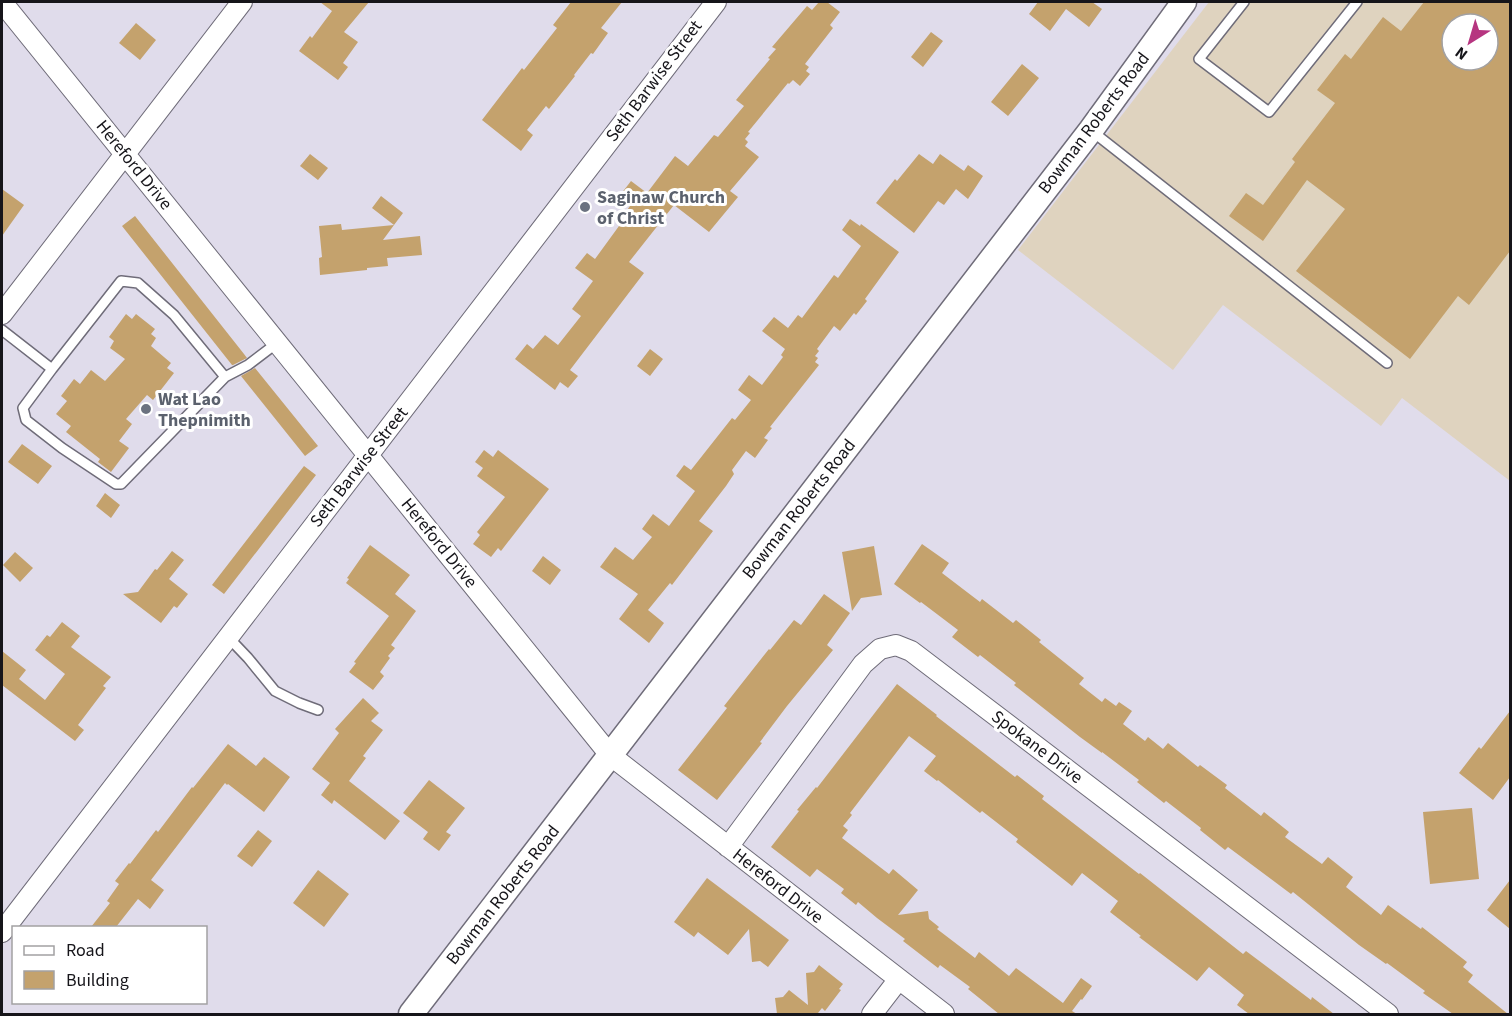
<svg xmlns="http://www.w3.org/2000/svg" width="1512" height="1016" viewBox="0 0 1512 1016" font-family="'Source Sans 3',sans-serif">
	<style>
		.industrial { fill: #dfd3bf; fill-rule: evenodd }
		.building { fill: #c4a26d; fill-rule: evenodd }
		.lines { fill: none; stroke-linecap: round; stroke-linejoin: round }
		.service-casing { stroke: #6f6c79; stroke-width: 12 }
		.minor-casing { stroke: #6f6c79; stroke-width: 22 }
		.tertiary-casing { stroke: #6f6c79; stroke-width: 27 }
		.service { stroke: #fff; stroke-width: 9 }
		.minor { stroke: #fff; stroke-width: 20 }
		.tertiary { stroke: #fff; stroke-width: 24 }
		.worship-dot { fill: #6b7280; stroke: #fff; stroke-width: 2 }
		.labels { text-anchor: middle; dominant-baseline: central; stroke-width: 6; stroke-linejoin: round; paint-order: stroke }
		.street-label { font-size: 18px; fill: #16151a; stroke: #fff }
		.worship-label { font-size: 18px; font-weight: bold; fill: #5b616d; stroke: #fff; text-anchor: start }
	</style>
	<rect width="100%" height="100%" fill="#e0dceb"/>
	<path class="industrial" d="M1209 2H1510V481L1402 398 1381 426 1223 305 1173 370 1018 250ZM1452 24H1488V60H1452Z"/>
	<path class="building" d="M320 2H369L344 32 358 42 343 63 348 67 338 80 299 51 310 36 312 38 332 11Z
		M571 2H622L601 28 608 33 593 54 591 53 574 75 575 76 549 109 546 106 527 130 533 135 521 151 482 120 522 68 524 70 557 28 553 25Z
		M819 2H827L840 12 830 25 833 28 805 64 809 67 806 71 810 74 800 86 793 80 789 84 788 83 748 132 750 133 745 139 748 142 745 146 759 157 730 191 738 197 709 232 674 205 629 262 644 273 570 370 578 376 568 388 560 382 555 390 515 359 527 344 533 349 545 335 558 345 581 316 572 309 593 281 575 268 587 253 595 259 619 226 625 217 623 216 632 203 621 194 631 181 647 193 675 156 688 166 714 135 718 137 744 106 736 100 770 59 768 58 776 49 772 47 807 6 812 10Z
		M1038 2H1092L1102 9 1089 27 1066 9 1050 31 1029 14Z
		M1424 2H1510V251L1469 305 1458 296 1410 359 1296 271 1345 209 1307 180 1263 241 1229 216 1246 193 1263 205 1295 162 1292 159 1335 103 1317 90 1345 54 1351 59 1383 17 1401 31ZM1452 24H1488V60H1452Z
		M136 23 156 40 140 60 119 43Z
		M931 32 943 41 923 67 911 57Z
		M1022 64 1039 78 1008 116 991 102Z
		M310 154 328 168 318 180 300 166Z
		M919 154 933 164 940 154 964 171 968 165 983 176 968 199 956 189 944 205 938 201 914 233 876 203 895 179 897 181Z
		M2 189 24 205 2 236Z
		M381 196 403 213 394 225 372 208Z
		M135 216 244 354 247 358 233 365H232L122 226Z
		M850 219 860 226 861 224 899 252 865 299 867 301 856 315 854 313 840 331 834 326 817 349 819 351 815 356 818 358 815 362 819 365 770 427 772 428 764 438 768 440 755 458 746 451 732 470 734 474 726 486 699 521 713 531 672 585 670 583 648 610 664 623 649 643 619 619 638 594 600 567 615 547 633 560 652 537 642 529 653 514 669 526 695 491 676 476 684 465 691 470 732 418 735 420 751 400 738 390 749 375 762 385 783 357 781 355 785 349 762 331 774 317 788 328 798 315 802 318 834 275 838 278 861 246 842 230Z
		M341 224 342 230 394 225 383 240 420 236 422 255 387 258 388 266 367 268V270L320 275 319 258 322 257 319 226Z
		M126 314 132 319 136 314 155 329 151 334 156 338 151 346 171 363 167 368 174 373 153 400 147 395 126 419 132 424 119 441 129 448 111 472 98 462 100 459 66 432 71 426 56 414 67 401 61 396 74 379 80 384 91 370 105 381 125 359 110 348 114 341 109 337Z
		M650 349 663 359 650 376 637 366Z
		M255 368 318 446 305 456 241 376Z
		M22 444 52 466 38 484 8 462Z
		M484 450 493 457 498 450 549 489 501 551 498 548 491 557 473 544 480 535 477 532 505 497 477 476 483 468 475 462Z
		M304 466 316 475 224 594 212 585Z
		M105 493 120 505 111 518 96 506Z
		M922 544 949 563 942 573 980 602 982 599 1013 623 1016 620 1041 640 1039 642 1084 678 1079 684 1102 702 1105 698 1116 706 1119 702 1132 711 1123 724 1145 741 1148 737 1163 749 1168 743 1198 767 1200 765 1227 785 1225 788 1261 816 1264 812 1289 832 1285 837 1322 864 1328 857 1353 877 1346 887 1381 915 1388 905 1421 929 1422 927 1467 962 1463 967 1473 975 1468 982 1508 1014H1453L1423 993 1425 991 1387 963 1386 964 1359 945 1293 892 1291 894 1228 847 1225 850 1200 830 1201 828 1166 801 1164 803 1137 782 1139 780 1102 752V753L1080 737 1014 685 1016 683 980 655 978 657 952 637 958 630 921 602 920 603 894 584Z
		M370 545 410 575 395 594 416 611 391 645 395 648 388 656 390 658 380 672 384 676 373 690 349 672 356 663 354 662 389 616 346 583 349 579 347 578Z
		M874 546 882 595 861 598 852 611 842 552Z
		M172 551 184 560 169 579 188 594 177 608 174 606 161 623 123 594 138 592 155 569 157 570Z
		M15 552 33 568 20 582 3 565Z
		M543 556 561 570 550 585 532 571Z
		M824 594 850 613 827 645 833 650 787 706 760 742 762 743 717 800 678 770 727 708 724 706 769 649 770 650 794 620 801 625Z
		M62 622 80 636 71 647 111 677 103 686 106 688 78 725 84 730 75 741 2 685V651L26 670 19 679 45 700 65 674 35 650 47 635 50 637Z
		M897 684 937 715 936 716 1015 777 1017 775 1044 796 1042 799 1139 874 1140 873 1243 954 1246 951 1311 1000 1312 997 1334 1014H1249L1237 1005 1244 995 1209 967 1197 981 1139 937 1141 936 1110 912 1118 901 1082 873 1072 886 1016 842 1018 839 982 811 980 813 938 780 937 781 924 771 936 756 909 736 850 813 852 815 843 826 848 830 842 838 889 874 893 869 918 890 898 915 928 911 929 919 939 927 937 929 975 958 979 952 1009 976 1016 968 1063 1003 1081 978 1092 986 1082 1000 1081 999 1072 1011 1077 1014H999L968 989 970 987 940 965 938 968 903 941 905 939 877 918 858 902 856 905 841 893 844 889 817 869 810 877 771 847 799 811 797 810 816 787 817 788Z
		M363 698 379 713 371 721 383 730 363 756 366 758 349 781 400 821 385 840 334 800 332 804 321 795 330 783 312 769 339 733 335 729Z
		M1510 711V777L1493 800 1459 773 1479 747 1481 749Z
		M228 744 256 766 264 757 290 777 264 812 228 784 227 785 225 783 151 880 164 890 150 909 138 899 116 927H91L110 903 107 901 119 884 115 881 129 863 130 864 156 830 158 832 192 787 193 788Z
		M429 780 465 808 446 832 451 835 439 851 423 839 428 832 403 813Z
		M1472 808 1479 879 1430 884 1423 812Z
		M258 830 272 841 252 867 237 856Z
		M318 870 349 894 324 927 293 903Z
		M707 878 789 940 768 967 760 961 752 962 749 929 728 955 698 932 694 937 674 922Z
		M1510 880V929L1487 910Z
		M819 965 843 984 839 989 841 990 825 1011 822 1008 818 1013 821 1014H777L775 998 783 997 789 990 808 1005 806 973 814 972Z"/>
	<g class="lines">
		<g class="service-casing">
			<path id="service" d="M1244 2 1199 59 1269 112 1357 2
				M1093 132 1387 363
				M2 330 52 369 121 281 138 283 174 315 225 377 248 365 277 343
				M52 369 23 408 26 420 62 448 116 484H121L225 377
				M228 637 248 658 275 691 299 703 318 710"/>
		</g>
		<g class="minor-casing">
			<path id="minor" d="M2 2 610 755 944 1014
				M2 314 242 2
				M728 847 863 664 880 649 896 645 911 651 1388 1014
				M2 932 716 2
				M872 1014 899 979"/>
		</g>
		<g class="tertiary-casing">
			<path id="tertiary" d="M411 1014 1091 130 1184 2"/>
		</g>
		<use href="#service" class="service"/>
		<use href="#minor" class="minor"/>
		<use href="#tertiary" class="tertiary"/>
	</g>
	<g class="worship-dot">
		<circle cx="585" cy="207" r="6"/>
		<circle cx="146" cy="409" r="6"/>
	</g>
	<g class="labels">
		<g class="street-label">
			<text transform="translate(654 81) rotate(-53)">Seth Barwise Street</text>
			<text transform="translate(1094 123) rotate(-53)">Bowman Roberts Road</text>
			<text transform="translate(134 165) rotate(51)">Hereford Drive</text>
			<text transform="translate(359 467) rotate(-52)">Seth Barwise Street</text>
			<text transform="translate(799 509) rotate(-52)">Bowman Roberts Road</text>
			<text transform="translate(439 543) rotate(51)">Hereford Drive</text>
			<text transform="translate(1037 747) rotate(37)">Spokane Drive</text>
			<text transform="translate(778 886) rotate(38)">Hereford Drive</text>
			<text transform="translate(503 895) rotate(-52)">Bowman Roberts Road</text>
		</g>
		<g class="worship-label">
			<text x="597" y="197">Saginaw Church<tspan x="597" dy="21">of Christ</tspan></text>
			<text x="158" y="399">Wat Lao<tspan x="158" dy="21">Thepnimith</tspan></text>
		</g>
	</g>
	<rect width="1512" height="1016" fill="none" stroke="#16151a" stroke-width="6"/>
	<rect x="12" y="926" width="195" height="78" fill="#ffffff" stroke="#a2a1a3" stroke-width="1.5"/>
	<rect x="24" y="946" width="30" height="9" fill="#ffffff" stroke="#a2a1a3" stroke-width="1.5"/>
	<text x="66" y="956" font-size="18" fill="#16151a">Road</text>
	<rect x="24" y="971" width="30" height="18" fill="#c4a26d" stroke="#a2a1a3" stroke-width="1.5"/>
	<text x="66" y="986" font-size="18" fill="#16151a">Building</text>
	<g transform="translate(1470 42) rotate(217)"><circle r="28" fill="#ffffff" stroke="#a2a1a3" stroke-width="1.5"/>
	<path d="M0-4.5L10 22L0 15L-10 22Z" fill="#b63580"/>
	<text y="-9" font-size="16" font-weight="bold" text-anchor="middle" fill="#16151a">N</text>
	</g>
</svg>
